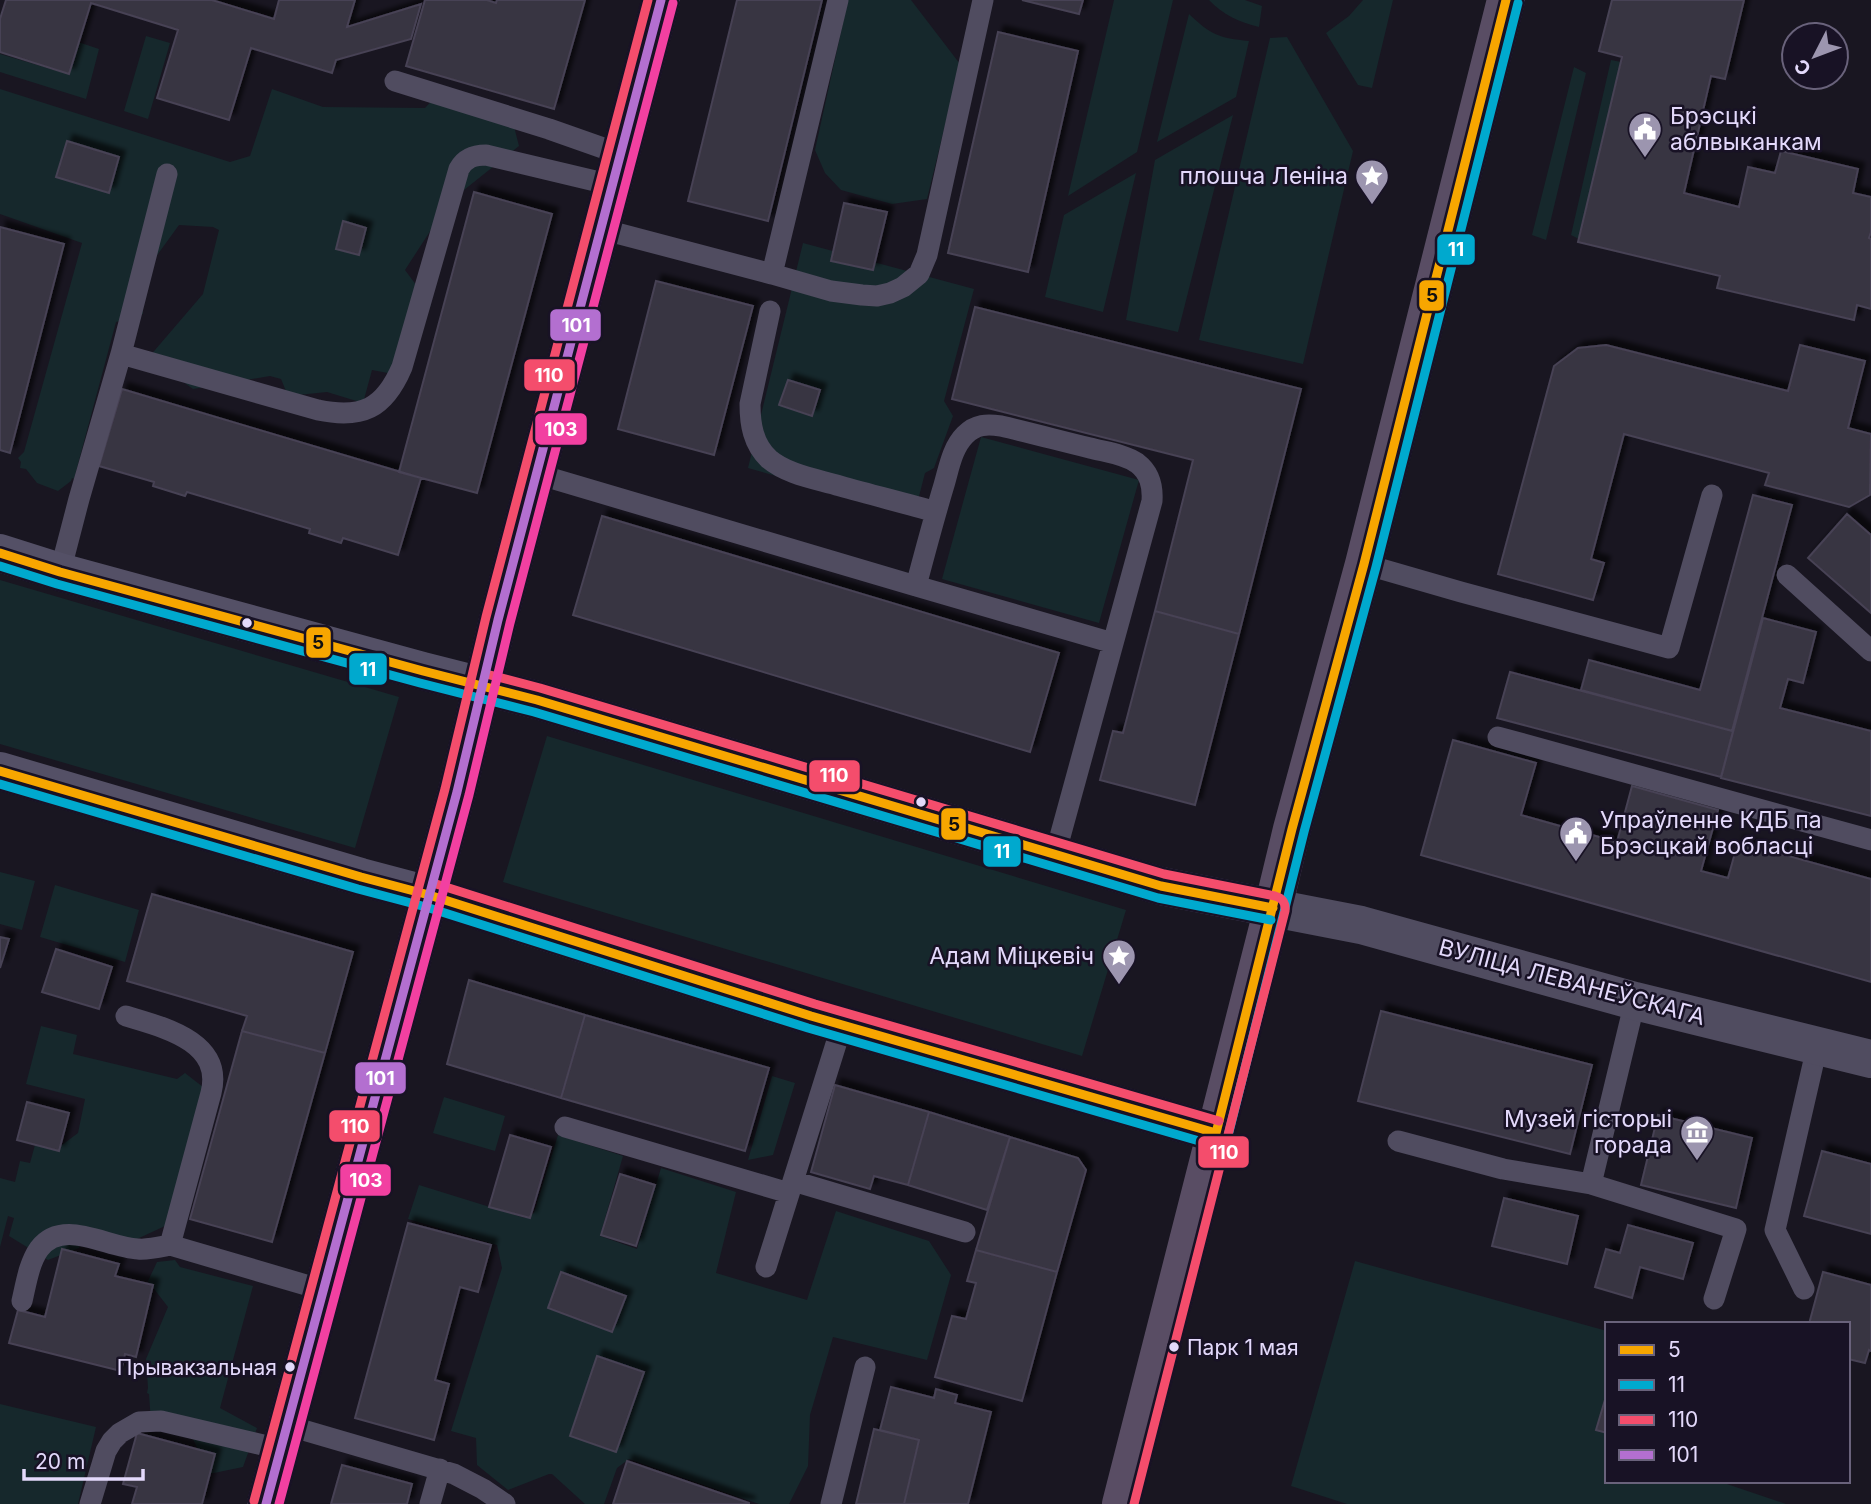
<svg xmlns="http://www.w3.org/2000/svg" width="1871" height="1504" viewBox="0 0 1871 1504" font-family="Inter,sans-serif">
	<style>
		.green { fill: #16282c }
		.building { fill: #393442; stroke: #474254; stroke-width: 2; filter: url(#shadow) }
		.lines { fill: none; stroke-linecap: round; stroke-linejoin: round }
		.lane { stroke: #504c60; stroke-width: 21 }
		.street { stroke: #504c60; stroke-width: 38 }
		.secondary { stroke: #545066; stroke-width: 38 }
		.primary { stroke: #594d64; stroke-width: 38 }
		.bus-1-casing { stroke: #181225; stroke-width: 14 }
		.bus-2-casing { stroke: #181225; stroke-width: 14 }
		.bus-3-casing { stroke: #181225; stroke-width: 14 }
		.bus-4-casing { stroke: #181225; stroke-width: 14 }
		.bus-5-casing { stroke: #181225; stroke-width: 14 }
		.bus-1 { stroke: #f7a600; stroke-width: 9 }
		.bus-2 { stroke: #00a9ce; stroke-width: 9 }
		.bus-3 { stroke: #f44d6c; stroke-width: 9 }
		.bus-4 { stroke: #b36fd0; stroke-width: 9 }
		.bus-5 { stroke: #f240a1; stroke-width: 9 }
		.bus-dot { fill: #e3d9fb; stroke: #181225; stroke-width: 2.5 }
		.labels { text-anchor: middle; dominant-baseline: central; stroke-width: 5; stroke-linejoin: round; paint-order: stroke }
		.bus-label { font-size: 21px; fill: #e3d9fb; stroke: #181225; text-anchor: start }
		.poi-label { font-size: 23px; fill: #e3d9fb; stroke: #181225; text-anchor: end }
		.street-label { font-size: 23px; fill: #e3d9fb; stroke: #181225 }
		.line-badge { stroke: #181225; stroke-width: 2.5 }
		.badge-label { font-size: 19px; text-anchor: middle; font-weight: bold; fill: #fff }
		.pale-badge-label { font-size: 19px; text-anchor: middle; font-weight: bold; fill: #111 }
	</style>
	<defs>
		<filter id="shadow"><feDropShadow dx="6" dy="-6" stdDeviation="2" flood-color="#0009"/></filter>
	</defs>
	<rect width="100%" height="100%" fill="#191621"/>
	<path class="green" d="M848 0H911L960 64 927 199 892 204 841 190 825 173 815 150Z
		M1114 0H1173L1137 152 1068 196Z
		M1209 0H1245L1262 6 1259 27C1239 22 1223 15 1209 0Z
		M1363 0H1393L1372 88 1358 85 1326 33 1349 16Z
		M1189 14C1211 35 1219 38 1249 41L1236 97 1157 142Z
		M146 36 170 43 148 119 124 111Z
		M1287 37 1353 151 1303 364 1199 340 1270 38Z
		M78 42 99 49 86 99 0 72V54L68 74Z
		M1611 60 1621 62 1579 239 1571 235Z
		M1574 67 1586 73 1546 240 1532 235Z
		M445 87 510 111 519 146 449 202 405 270 431 305 393 374 372 370 363 403 327 392 288 396 281 379 270 376 193 389 149 357 203 294 219 230 213 227 179 225 142 276 143 314 116 322 74 479 72 478 71 481 58 491 37 483 26 469 20 468 21 462 18 458 24 452 82 243 0 214V89L230 162 250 156 272 89 323 107 425 108Z
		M1233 115 1178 332 1126 320 1155 160Z
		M1136 173 1103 312 1045 297 1064 215Z
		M803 243 974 289 944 401 953 416 934 468 925 473 916 508 900 511 748 468Z
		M981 437 1139 480 1099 623 942 579Z
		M0 580 399 697 355 848 0 744Z
		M547 736 1126 910 1082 1056 503 882Z
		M0 872 35 881 22 930 0 924Z
		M55 885 139 910 125 962 40 937Z
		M41 1026 77 1035 73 1054 177 1079 185 1073 212 1094 165 1226 124 1245 80 1235 79 1248 48 1260 9 1236 14 1218 8 1216 0 1247V1178L15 1182 20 1161 30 1163 35 1145 58 1148 78 1133 85 1099 26 1084Z
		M772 1076 795 1083 773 1155 748 1160Z
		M444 1097 505 1116 495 1151 433 1133Z
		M558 1135 623 1156 600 1236 637 1249 661 1168 736 1192 716 1273 807 1300 836 1211 929 1241 951 1275 927 1360 833 1337 810 1415 808 1466 789 1504H759L629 1459 617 1468 604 1504H585L552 1474H549L508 1490 477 1465 476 1438 451 1431 502 1268 497 1245 408 1219 419 1185 525 1218 534 1213Z
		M175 1260 180 1267 253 1286 220 1408 257 1428 243 1467 209 1474 193 1439 151 1423 149 1394 147 1393 148 1388 146 1359 168 1307 148 1281 157 1262Z
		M1355 1261 1607 1331V1481H1718L1786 1504H1347L1291 1486Z
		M0 1404 96 1427 78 1504H0Z"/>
	<path class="building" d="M6 0H212L274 19 279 0H355L347 27 421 4 411 39 336 60 332 73 251 48 229 120 157 98 178 30 91 3 69 74 0 52V19Z
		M425 0H487L496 3 497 0H585L554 109 406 66Z
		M737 0H822L768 221 688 201Z
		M1022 0H1083L1079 14Z
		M1612 0H1744L1725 79 1711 76 1684 193 1739 207 1748 167 1775 173 1781 151 1858 169 1853 193 1871 197V232L1869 238 1871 239V309L1857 305 1854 320 1717 288 1720 276 1578 242 1622 57 1599 51Z
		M998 32 1078 51 1028 272 948 253Z
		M67 141 119 157 109 193 56 177Z
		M474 192 552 214 477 493 399 472Z
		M844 203 887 212 873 270 831 261Z
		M343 221 366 228 359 255 336 249Z
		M0 227 64 244 10 453 0 450Z
		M656 281 753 306 714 455 618 429Z
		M975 307 1301 389 1239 634 1155 611 1193 460 952 399Z
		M1606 345 1788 391 1800 345 1865 361 1848 428 1871 434 1870 495 1849 507 1765 485 1769 473 1624 434 1591 559 1604 563 1593 600 1498 574 1554 366 1578 348Z
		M788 380 820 390 812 416 779 405Z
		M122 389 421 478 398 555 343 538 341 543 309 533 310 529 187 492 185 496 153 486 154 482 99 466Z
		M1753 495 1792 505 1732 731 1581 690 1589 660 1700 690Z
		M1847 514 1871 535V613L1808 558Z
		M602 516 1059 653 1030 752 573 615Z
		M1155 611 1239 634 1195 805 1100 780 1113 731 1123 733Z
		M1763 618 1816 632 1803 683 1788 679 1780 708 1871 731V816L1721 778Z
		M1510 672 1733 731 1721 777 1497 718Z
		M1453 740 1536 763 1521 815 1617 842 1632 786 1718 810 1701 871 1728 878 1738 842 1871 879V982L1421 855Z
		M152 894 353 952 325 1053 242 1031 247 1016 127 981Z
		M0 937 9 939 0 968Z
		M56 949 112 967 99 1009 42 992Z
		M469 980 585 1015 561 1098 447 1064Z
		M1381 1011 1592 1065 1570 1154 1358 1101Z
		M585 1015 769 1068 745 1151 561 1098Z
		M242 1031 325 1053 272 1242 190 1219Z
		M835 1085 929 1112 908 1185 874 1176 870 1189 811 1172Z
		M27 1102 69 1113 59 1151 17 1140Z
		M929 1112 1010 1137 987 1210 908 1185Z
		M1658 1115 1752 1138 1736 1208 1641 1185Z
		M510 1135 551 1147 530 1218 489 1207Z
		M1010 1137 1078 1158 1086 1170 1057 1272 976 1250Z
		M1822 1151 1871 1164V1234L1804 1216Z
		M620 1174 655 1185 636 1246 601 1235Z
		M1504 1198 1578 1216 1567 1264 1492 1246Z
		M408 1223 491 1245 478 1292 460 1287 435 1380 449 1384 434 1440 355 1418Z
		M1628 1225 1693 1243 1683 1279 1640 1267 1632 1298 1595 1287 1606 1249 1620 1253Z
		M62 1249 119 1264 115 1276 153 1285 136 1357 125 1354 121 1371 9 1343 18 1310 45 1317Z
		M976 1250 1057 1272 1022 1401 935 1377 952 1316 966 1319 976 1283 967 1281Z
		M561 1272 626 1296 612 1332 548 1308Z
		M1823 1272 1871 1285V1351L1869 1350 1865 1363 1848 1359V1324H1809Z
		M597 1356 644 1372 616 1452 570 1436Z
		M891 1387 934 1398 936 1389 957 1395 955 1403 991 1412 968 1504H904L919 1440 880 1430Z
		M1607 1393V1433L1596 1430Z
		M874 1429 919 1440 904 1504H856Z
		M137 1433 215 1454 202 1504H132L137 1487 123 1484Z
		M627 1461 749 1503V1504H613Z
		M342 1465 412 1484 407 1504H331Z"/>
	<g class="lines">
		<path class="lane" d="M395 81 549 129 620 154
			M167 174 121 354 318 410C362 419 384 409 402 367L459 169C465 158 474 155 486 155L612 185
			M601 229 772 274 831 291 862 295 877 296 890 293 903 287 919 274 927 255 983 0
			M772 274 838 0
			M770 311 750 404C750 424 753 444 769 459 788 475 817 479 840 486 872 495 904 503 936 512
			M537 474 916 586C925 552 934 518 944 485 949 468 952 448 965 435 976 424 987 424 1001 426 1031 433 1061 441 1090 448 1105 452 1124 454 1137 463 1150 473 1153 486 1152 501L1055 855
			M1364 564 1461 592 1669 648 1712 495
			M60 572 79 499 121 354
			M1787 575 1871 651
			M916 586 1113 643
			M1498 737 1871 840
			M126 1016C162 1027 224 1041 211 1093L170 1245 323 1290
			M565 1127 789 1193
			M1398 1141 1503 1169 1591 1184 1635 1001
			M793 1181 965 1232
			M1591 1184 1736 1229 1714 1299
			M766 1267 842 1025
			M1804 1289 1775 1230 1817 1047
			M22 1301C26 1284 29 1263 39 1249 63 1217 107 1248 138 1249 148 1250 160 1247 170 1245
			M286 1425 454 1474 483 1489 505 1504
			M90 1504 106 1451 112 1441 120 1433 139 1422 161 1421 280 1449
			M430 1504 440 1469
			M831 1504 865 1367"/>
		<path class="street" d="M1273 908 1361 925 1635 1001 1871 1059"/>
		<path class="secondary" d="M0 553 60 572 423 671 537 700 1161 886 1273 908
			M0 771 361 877 429 895 811 1016 1216 1133
			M266 1504 457 792 498 620 661 0"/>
		<path class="primary" d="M1121 1504 1273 908 1292 829 1364 564 1506 0"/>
		<g class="bus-1-casing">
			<path id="bus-1" d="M0 553 60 572 423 671 537 700 1161 886 1273 908
				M0 771 361 877 429 895 811 1016 1216 1133 1292 829 1364 564 1506 0"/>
		</g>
		<g class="bus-2-casing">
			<path id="bus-2" d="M0 566 57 584 420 683 534 712 1158 898 1271 920
				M0 784 358 889 426 907 808 1028 1213 1145 1222 1144 1228 1136 1304 832 1376 567 1518 3"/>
		</g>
		<g class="bus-3-casing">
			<path id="bus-3" d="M486 674 540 688 1164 874 1275 896C1283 898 1286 904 1285 911L1134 1504
				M433 883 815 1004 1219 1121
				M254 1501 445 789 486 617 648 0"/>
		</g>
		<g class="bus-4-casing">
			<path id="bus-4" d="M266 1504 457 792 498 620 661 0"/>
		</g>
		<g class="bus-5-casing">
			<path id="bus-5" d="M279 1504 469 795 510 623 673 3"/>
		</g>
		<use href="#bus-1" class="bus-1"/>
		<use href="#bus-2" class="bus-2"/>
		<use href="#bus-3" class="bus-3"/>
		<use href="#bus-4" class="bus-4"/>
		<use href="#bus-5" class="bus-5"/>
	</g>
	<defs>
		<g id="civic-pin" transform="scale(1.75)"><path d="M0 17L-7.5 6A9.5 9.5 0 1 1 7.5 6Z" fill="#9c95af" stroke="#181225"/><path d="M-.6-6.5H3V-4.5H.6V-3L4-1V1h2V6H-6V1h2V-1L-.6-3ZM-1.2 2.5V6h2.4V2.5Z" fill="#fff"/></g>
		<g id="sight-pin" transform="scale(1.75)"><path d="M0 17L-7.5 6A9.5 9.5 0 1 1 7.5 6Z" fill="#9c95af" stroke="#181225"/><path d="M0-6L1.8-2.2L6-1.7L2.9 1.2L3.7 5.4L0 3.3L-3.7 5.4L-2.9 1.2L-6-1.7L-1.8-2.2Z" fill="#fff"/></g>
		<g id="museum-pin" transform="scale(1.75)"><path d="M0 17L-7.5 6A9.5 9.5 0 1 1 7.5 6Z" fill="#9c95af" stroke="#181225"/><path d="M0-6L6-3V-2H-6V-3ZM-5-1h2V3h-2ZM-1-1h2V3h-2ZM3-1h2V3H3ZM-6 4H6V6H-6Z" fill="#fff"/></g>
	</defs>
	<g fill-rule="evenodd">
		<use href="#civic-pin" x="1645" y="129"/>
		<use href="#sight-pin" x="1372" y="176"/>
		<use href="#civic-pin" x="1576" y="833"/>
		<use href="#sight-pin" x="1119" y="956"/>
		<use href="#museum-pin" x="1697" y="1132"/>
	</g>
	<g class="bus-dot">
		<circle cx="247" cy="623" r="6"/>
		<circle cx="921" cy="802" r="6"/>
		<circle cx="1174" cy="1347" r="6"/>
		<circle cx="290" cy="1367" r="6"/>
	</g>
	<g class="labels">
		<g class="bus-label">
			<text x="1187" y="1347">Парк 1 мая</text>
			<text x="277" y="1367" text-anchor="end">Прывакзальная</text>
		</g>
		<g class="poi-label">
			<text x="1670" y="116" text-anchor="start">Брэсцкі<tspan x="1670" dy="26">аблвыканкам</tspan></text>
			<text x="1348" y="176">плошча Леніна</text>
			<text x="1600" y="820" text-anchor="start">Упраўленне КДБ па<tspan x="1600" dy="26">Брэсцкай вобласці</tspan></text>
			<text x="1094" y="956">Адам Міцкевіч</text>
			<text x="1672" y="1119">Музей гісторыі<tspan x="1672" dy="26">горада</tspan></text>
		</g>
		<g class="street-label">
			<text transform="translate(1572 982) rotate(15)">ВУЛІЦА ЛЕВАНЕЎСКАГА</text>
		</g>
	</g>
	<g class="line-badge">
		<rect x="1436" y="233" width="40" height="33" rx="7" fill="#00a9ce"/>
		<rect x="1418" y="279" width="27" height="33" rx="7" fill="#f7a600"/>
		<rect x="549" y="308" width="53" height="34" rx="7" fill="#b36fd0"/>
		<rect x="523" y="358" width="53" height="34" rx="7" fill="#f44d6c"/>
		<rect x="534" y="412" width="54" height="34" rx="7" fill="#f240a1"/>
		<rect x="305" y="626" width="27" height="33" rx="7" fill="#f7a600"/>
		<rect x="348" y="652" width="40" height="34" rx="7" fill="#00a9ce"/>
		<rect x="808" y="759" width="53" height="34" rx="7" fill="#f44d6c"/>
		<rect x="940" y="807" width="27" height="34" rx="7" fill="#f7a600"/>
		<rect x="982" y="835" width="40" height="33" rx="7" fill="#00a9ce"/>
		<rect x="354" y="1061" width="53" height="34" rx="7" fill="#b36fd0"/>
		<rect x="328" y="1109" width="53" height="34" rx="7" fill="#f44d6c"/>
		<rect x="1197" y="1135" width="53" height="34" rx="7" fill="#f44d6c"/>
		<rect x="339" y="1163" width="53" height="34" rx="7" fill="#f240a1"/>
	</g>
	<g class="badge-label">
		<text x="1456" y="256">11</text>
		<text x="576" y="332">101</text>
		<text x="549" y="382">110</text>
		<text x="561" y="436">103</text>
		<text x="368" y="676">11</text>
		<text x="834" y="782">110</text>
		<text x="1002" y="858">11</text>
		<text x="380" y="1085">101</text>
		<text x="355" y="1133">110</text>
		<text x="1224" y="1159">110</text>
		<text x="366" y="1187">103</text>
	</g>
	<g class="pale-badge-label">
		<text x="1432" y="302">5</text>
		<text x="318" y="649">5</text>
		<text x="954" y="831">5</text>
	</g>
	<rect x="1605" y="1322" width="245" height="161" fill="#181225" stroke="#69627b" stroke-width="2"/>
	<rect x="1619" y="1345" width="35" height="10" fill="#f7a600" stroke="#69627b" stroke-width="2"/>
	<text x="1668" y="1357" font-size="21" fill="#e3d9fb">5</text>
	<rect x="1619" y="1380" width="35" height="10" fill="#00a9ce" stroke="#69627b" stroke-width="2"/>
	<text x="1668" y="1392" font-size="21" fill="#e3d9fb">11</text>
	<rect x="1619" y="1415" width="35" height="10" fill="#f44d6c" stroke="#69627b" stroke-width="2"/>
	<text x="1668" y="1427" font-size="21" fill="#e3d9fb">110</text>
	<rect x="1619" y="1450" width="35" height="10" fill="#b36fd0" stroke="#69627b" stroke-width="2"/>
	<text x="1668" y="1462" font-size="21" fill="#e3d9fb">101</text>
	<g transform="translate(1815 56) rotate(228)"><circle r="33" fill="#181225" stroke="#69627b" stroke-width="2"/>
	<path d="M0-5L12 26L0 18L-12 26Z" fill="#9c95af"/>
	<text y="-10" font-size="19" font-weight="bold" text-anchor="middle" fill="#e3d9fb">С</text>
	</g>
	<path d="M24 1469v10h119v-10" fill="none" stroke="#e3d9fb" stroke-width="3.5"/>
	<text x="35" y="1469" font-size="21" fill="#e3d9fb" stroke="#181225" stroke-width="5" paint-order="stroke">20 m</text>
</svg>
